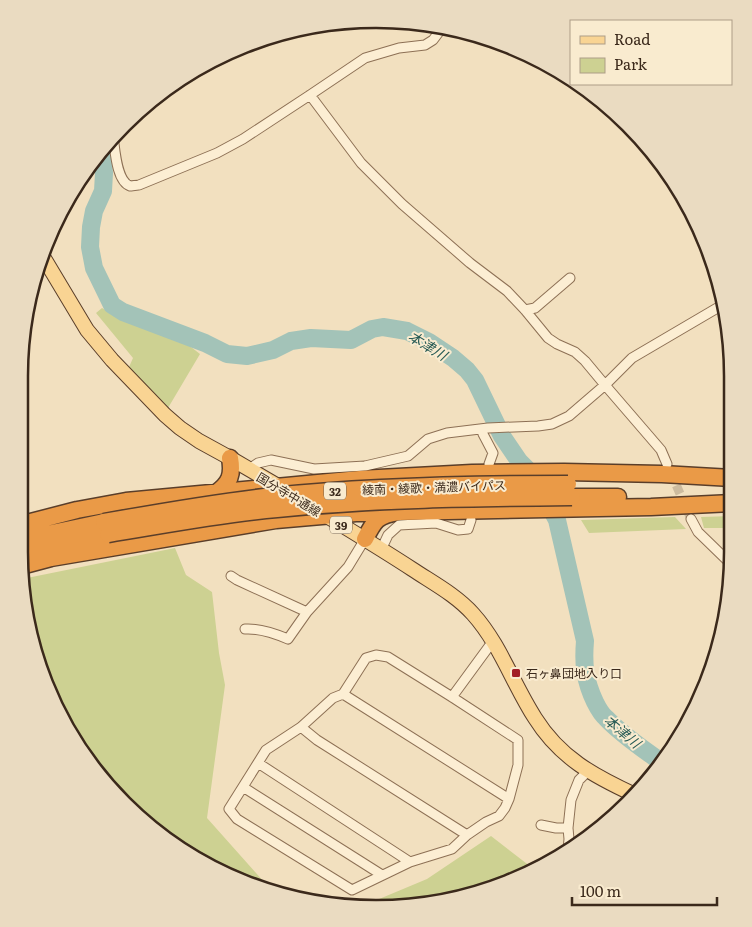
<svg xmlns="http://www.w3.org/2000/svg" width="752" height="927" viewBox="0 0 752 927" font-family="Literata,'Noto Sans JP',serif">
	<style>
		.green { fill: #cdd192 }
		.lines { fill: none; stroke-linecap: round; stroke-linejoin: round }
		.stream { stroke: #699286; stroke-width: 3 }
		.river { stroke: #a3c3b8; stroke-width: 18 }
		.street-tunnel { stroke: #cdbb9e; stroke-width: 9; stroke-dasharray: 9 4.5; stroke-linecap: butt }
		.street-casing { stroke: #8d7055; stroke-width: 11 }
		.primary-casing { stroke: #5a3e2a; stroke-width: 16 }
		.highway-casing { stroke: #5a3e2a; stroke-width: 19 }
		.street { stroke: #fceed3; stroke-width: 9 }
		.primary { stroke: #f9d493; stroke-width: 14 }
		.highway { stroke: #ea9a47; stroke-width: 16 }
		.highway-bridge-casing { stroke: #5a3e2a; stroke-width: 19; stroke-linecap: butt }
		.highway-bridge { stroke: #ea9a47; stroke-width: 16 }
		.poi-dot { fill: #a21f27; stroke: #f9ebcf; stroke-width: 2 }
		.labels { text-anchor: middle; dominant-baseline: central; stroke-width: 4; stroke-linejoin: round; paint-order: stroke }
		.shield { fill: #f9ebcf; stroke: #746351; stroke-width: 1 }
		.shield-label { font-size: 11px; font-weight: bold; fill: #3b291b }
		.street-label { font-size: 12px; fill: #3b291b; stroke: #f9ebcf }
		.poi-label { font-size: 12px; fill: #3b291b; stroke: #f9ebcf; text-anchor: start }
		.water-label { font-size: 14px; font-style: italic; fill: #295c56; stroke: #f9ebcf }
		.rim { fill: none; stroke: #3b291b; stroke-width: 2.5 }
	</style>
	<rect width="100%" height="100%" fill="#f2e0bf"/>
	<path class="green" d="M624 121 660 159 662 163 657 165 640 146 628 136 621 122Z
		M102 308 122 320 182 340 200 354 168 408 129 367 133 358 96 313Z
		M732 516V528H704L701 517Z
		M675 517 686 529 589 533 581 520Z
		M175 548 186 575 212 592 219 653 225 685 207 818 273 892 261 889 178 848 123 803 66 729 31 643 22 579Z
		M491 836 535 870 445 901 360 907 427 879Z"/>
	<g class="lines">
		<path class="stream" d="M86 169 104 173"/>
		<path class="river" d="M102 149 104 173 103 191 94 211 91 227 90 247 94 268 112 305 123 312 205 343 227 354 247 356 273 350 291 341 311 338 351 340 372 329 383 327 407 331 429 342 453 358 467 370 475 380 502 436 519 461 532 474 557 520 585 641C583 665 585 681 595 702 598 708 601 714 606 718 622 735 642 748 661 762"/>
		<path class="street-tunnel" d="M671 473 691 519"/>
		<g class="street-casing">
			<path id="street" d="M113 136C115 148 116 181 130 186 131 186 138 185 139 185L217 153 243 139 310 95 365 58 399 48 425 45 433 40 439 32 440 26
				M525 310 535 308 570 278
				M19 410 21 411
				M482 429 483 434 493 453 489 464
				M667 464 661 450 605 385 632 358 724 304
				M249 469 258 463 271 460 314 469 365 466 408 456 428 439 447 433 488 428 538 426 552 424 569 416 605 385 585 361 575 352 557 344 548 338 525 310 507 291 470 263 402 204 361 163 310 95
				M691 519 698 532 732 565
				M381 550 388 535 399 525 436 523 458 530 468 529 471 520
				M231 576 237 580 307 612
				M245 629C260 628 274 633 288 639L307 612 348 567 365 539
				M376 655 388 657 452 697 518 740V765L509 799 505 808 499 816 486 822 467 835 452 849 410 862 352 890 237 819 229 809 266 750 301 727 333 698 343 694 366 658Z
				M343 694 509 799
				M452 697 493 641
				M301 727 317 740 467 835
				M258 763 410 862
				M243 787 382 875
				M541 825 556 828H568
				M568 850 569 839 568 828 571 800 579 780 588 771"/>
		</g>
		<g class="primary-casing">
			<path id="primary" d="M42 255 87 330 112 360 165 415 180 428 199 441 230 458 283 489
				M322 513C353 532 383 550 412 569 433 583 456 595 473 614 500 644 513 684 535 718 560 758 594 776 635 795"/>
		</g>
		<g class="highway-casing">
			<path id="highway" d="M216 493C230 483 233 475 230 458
				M572 497H618
				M19 525 77 510 126 501 360 479 472 473 564 472 662 474 732 478
				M365 539C374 521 377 515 399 512L651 507 732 503
				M19 540 104 522
				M19 554 108 534
				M21 566 51 558 276 520 356 513 399 512"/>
		</g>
		<use href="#street" class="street"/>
		<use href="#primary" class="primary"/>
		<use href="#highway" class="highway"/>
		<g class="highway-bridge-casing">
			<path id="highway-bridge" d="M104 522C160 512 216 502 273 496 371 486 470 484 568 484
				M108 534C164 525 220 514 277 509 375 499 474 498 572 497"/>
		</g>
		<use href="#highway-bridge" class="highway-bridge"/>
	</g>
	<rect class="poi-dot" x="511" y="668" width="10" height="10" rx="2.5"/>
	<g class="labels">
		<g class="shield">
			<rect x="324" y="482.5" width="22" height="17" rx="4"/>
			<rect x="330" y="516.5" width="22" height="17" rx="4"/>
		</g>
		<g class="shield-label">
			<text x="335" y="491">32</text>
			<text x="341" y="525">39</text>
		</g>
		<g class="street-label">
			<text transform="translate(434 487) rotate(-2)">綾南・綾歌・満濃バイパス</text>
			<text transform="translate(289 494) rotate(31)">国分寺中通線</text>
		</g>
		<g class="poi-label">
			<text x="526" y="673">石ヶ鼻団地入り口</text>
		</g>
		<g class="water-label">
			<text transform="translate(428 345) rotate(31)">本津川</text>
			<text transform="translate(623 731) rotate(40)">本津川</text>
		</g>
	</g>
	<path d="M0 0H752V927H0ZM376 28H376A348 348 0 0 1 724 376V552A348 348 0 0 1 376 900H376A348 348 0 0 1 28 552V376A348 348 0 0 1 376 28Z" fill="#eadbc1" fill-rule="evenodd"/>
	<path class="rim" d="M376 28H376A348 348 0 0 1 724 376V552A348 348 0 0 1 376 900H376A348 348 0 0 1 28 552V376A348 348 0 0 1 376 28Z"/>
	<rect x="570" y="20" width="162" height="65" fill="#f9ebcf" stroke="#ad9d87"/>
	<rect x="580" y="36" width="25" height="8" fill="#f9d493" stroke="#ad9d87"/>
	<text x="614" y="45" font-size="15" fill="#3b291b">Road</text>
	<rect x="580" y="58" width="25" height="15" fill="#cdd192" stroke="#ad9d87"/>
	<text x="614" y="70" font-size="15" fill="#3b291b">Park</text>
	<path d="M572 897v8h145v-8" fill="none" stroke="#3b291b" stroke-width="2.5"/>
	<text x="580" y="897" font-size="15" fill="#3b291b" stroke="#f9ebcf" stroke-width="4" paint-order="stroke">100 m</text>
</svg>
